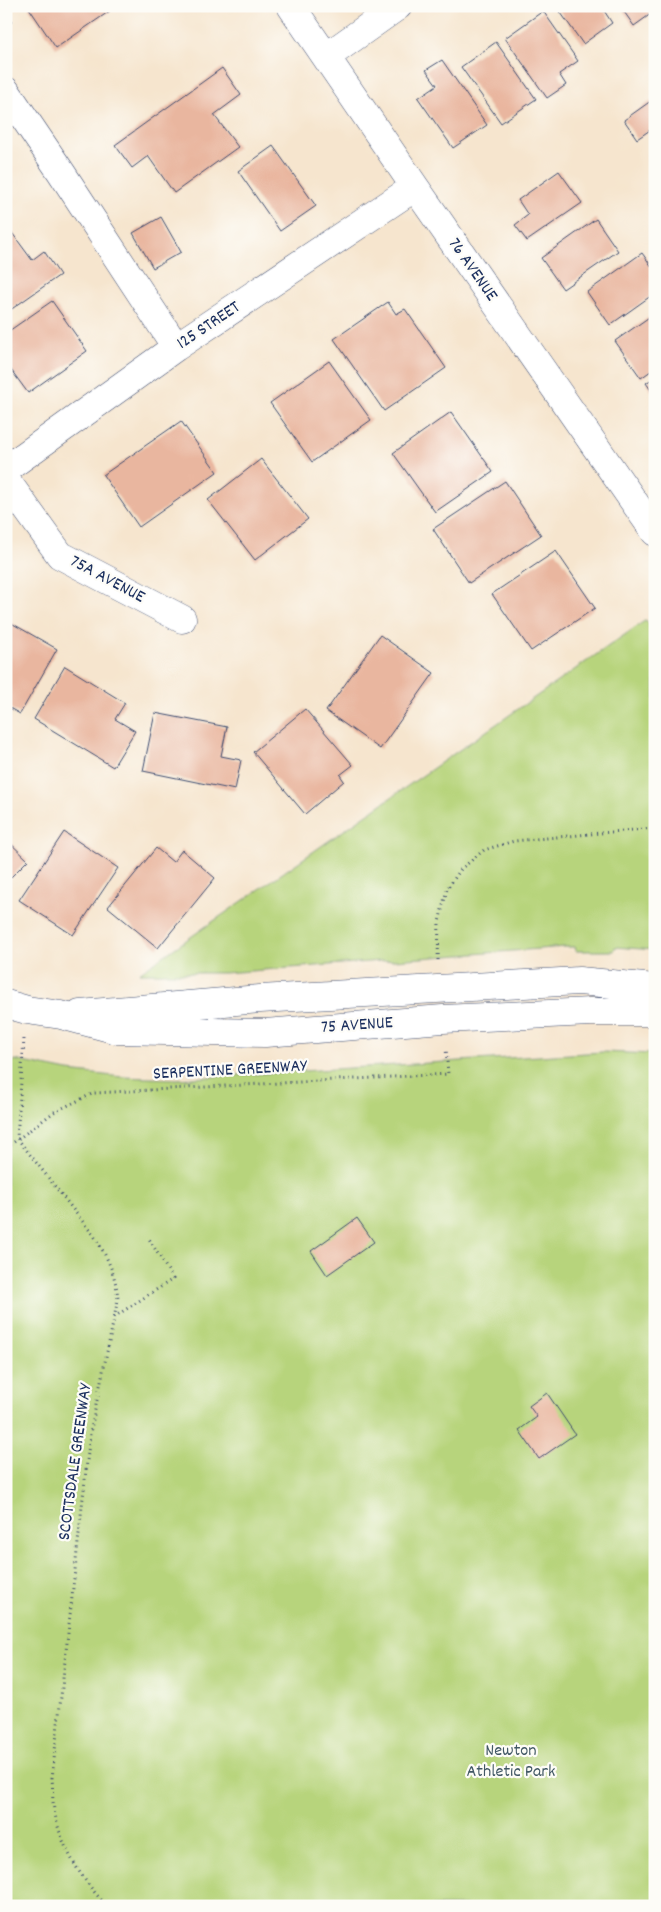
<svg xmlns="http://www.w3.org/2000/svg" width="661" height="1912" viewBox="0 0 661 1912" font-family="Dekko,sans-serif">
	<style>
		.green { fill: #b7d47b; stroke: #69826c }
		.building { fill: #e9b69f }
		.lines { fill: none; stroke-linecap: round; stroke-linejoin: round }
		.minor-casing { stroke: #3c4a6f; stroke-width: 29 }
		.path { stroke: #3c4a6f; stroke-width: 3; stroke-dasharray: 1 4; stroke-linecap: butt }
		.minor { stroke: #fff; stroke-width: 28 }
		.labels { text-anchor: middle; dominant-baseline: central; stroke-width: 4.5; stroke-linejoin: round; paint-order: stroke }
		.street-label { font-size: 18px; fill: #1b2f5e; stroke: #fdfcf7 }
		.park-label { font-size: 18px; fill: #425865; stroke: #fdfcf7 }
	</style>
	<rect width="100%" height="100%" fill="#fdfcf7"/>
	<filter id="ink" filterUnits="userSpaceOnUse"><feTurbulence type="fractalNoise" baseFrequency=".02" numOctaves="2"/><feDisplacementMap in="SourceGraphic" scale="10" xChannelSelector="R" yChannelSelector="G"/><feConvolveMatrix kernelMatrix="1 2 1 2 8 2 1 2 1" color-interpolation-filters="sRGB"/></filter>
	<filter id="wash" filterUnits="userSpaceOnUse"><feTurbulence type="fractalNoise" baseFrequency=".0096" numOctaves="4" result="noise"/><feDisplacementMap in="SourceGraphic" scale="20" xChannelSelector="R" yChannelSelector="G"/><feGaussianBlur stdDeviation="1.12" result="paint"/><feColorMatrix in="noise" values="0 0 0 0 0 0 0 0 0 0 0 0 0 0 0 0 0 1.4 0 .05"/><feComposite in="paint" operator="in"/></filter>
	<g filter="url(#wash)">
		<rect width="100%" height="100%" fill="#f6e5ce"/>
		<path class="green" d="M646 620 655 632V950L615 947 614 951H576L575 947H565L224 973H139Z
			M602 1052 655 1054V1906H6V1066L14 1060 68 1071 122 1077 177 1079Z"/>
		<g id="blocks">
			<path class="building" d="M31 6H117L56 48 29 8Z
				M556 6H601L612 23 583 44Z
				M620 6H655V11L634 26Z
				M6 9 12 22 6 25Z
				M543 11 578 61 559 74 566 85 547 98 505 38Z
				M496 42 536 99 501 123 461 67Z
				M442 60 487 125 453 148 418 98 437 85 426 70Z
				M222 68 241 95 214 115 238 147 174 193 148 156 132 168 115 145Z
				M655 98V131L653 128 637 139 624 120Z
				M273 146 316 206 280 231 238 171Z
				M559 171 582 203 527 241 515 225 528 215 518 200Z
				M161 217 181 252 153 268 133 233Z
				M596 219 618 251 563 289 541 258Z
				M6 226H7L32 260 44 251 60 275 6 313Z
				M642 253 655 271V293L610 325 587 292Z
				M52 301 87 351 28 393 6 363V333Z
				M388 302 396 314 405 309 446 368 384 411 334 339Z
				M655 313V368L641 378 615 341Z
				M329 361 371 420 312 462 270 403Z
				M655 377V396L646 383Z
				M451 412 493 472 435 512 393 453Z
				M181 421 217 472 139 527 103 475Z
				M261 459 308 519 255 560 208 500Z
				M505 481 541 535 469 583 433 529Z
				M556 551 595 608 531 651 492 594Z
				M6 620 57 649 20 714 6 706Z
				M380 635 434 673 380 749 326 711Z
				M65 666 125 703 115 719 135 731 113 767 34 719Z
				M305 709 353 765 340 775 344 781 305 814 253 752Z
				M155 713 227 727 221 756 241 760 235 790 143 771Z
				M64 832 118 868 73 935 19 900Z
				M6 839 28 860 6 882Z
				M156 848 173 862 182 850 215 878 158 948 108 907Z
				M357 1218 374 1242 327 1275 311 1251Z
				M547 1393 575 1434 539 1459 519 1430 537 1417 529 1406Z"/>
		</g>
	</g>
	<g filter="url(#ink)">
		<use href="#blocks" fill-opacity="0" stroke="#3c4a6f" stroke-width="1"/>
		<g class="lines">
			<g class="minor-casing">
				<path id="minor" d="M291 6 415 187 655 532
					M326 57 398 6
					M6 91 61 172 176 347
					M6 469 176 347 415 187
					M6 480 60 555 182 619
					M6 1004 27 1010 61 1015 117 1030 265 1033 443 1019 590 1012H655
					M80 1014 260 999 579 981 655 988"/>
			</g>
			<path class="path" d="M438 960 439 922 447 889 461 869 484 850 514 841 655 828
				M24 1039 17 1138 94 1236C107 1256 116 1275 118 1299L90 1434 52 1778C53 1788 52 1799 54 1809 60 1846 81 1879 107 1906
				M6 1148 54 1112 94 1093 448 1074 446 1048
				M114 1317 173 1279 148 1237"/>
			<use href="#minor" class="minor"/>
		</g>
	</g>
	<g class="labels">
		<g class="street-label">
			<text transform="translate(472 270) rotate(55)">76 AVENUE</text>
			<text transform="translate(209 326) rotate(-34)">125 STREET</text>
			<text transform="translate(107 580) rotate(28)">75A AVENUE</text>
			<text transform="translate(357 1026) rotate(-4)">75 AVENUE</text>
			<text transform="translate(230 1071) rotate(-3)">SERPENTINE GREENWAY</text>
			<text transform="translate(76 1462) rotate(-82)">SCOTTSDALE GREENWAY</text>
		</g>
		<g class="park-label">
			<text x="511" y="1751">Newton<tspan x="511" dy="21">Athletic Park</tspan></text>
		</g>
	</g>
	<rect width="661" height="1912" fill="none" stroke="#fdfcf7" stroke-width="25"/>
</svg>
